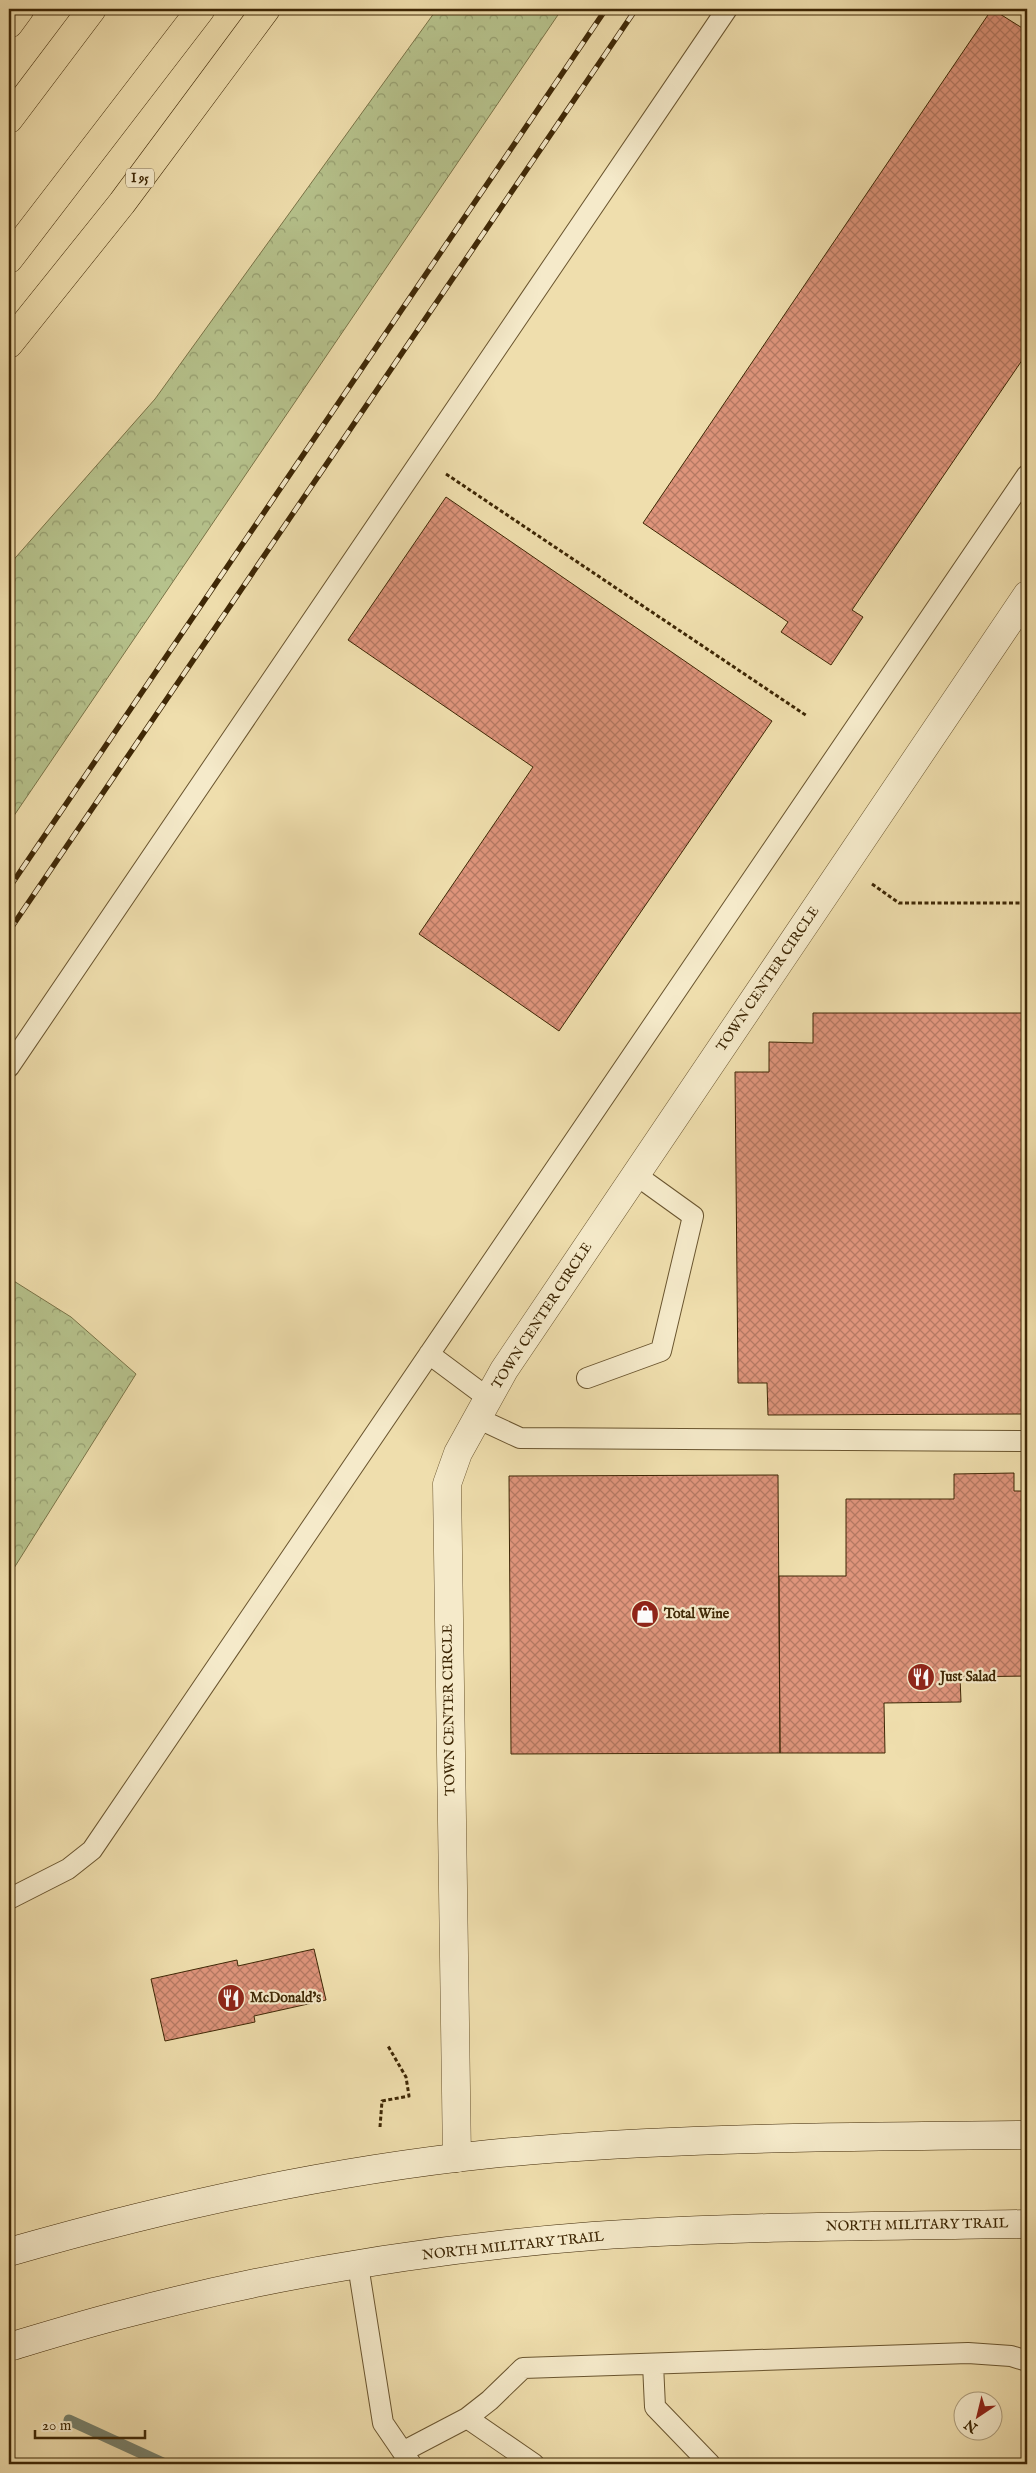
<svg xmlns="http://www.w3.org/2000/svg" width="1036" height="2473" viewBox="0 0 1036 2473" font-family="'IM FELL English',serif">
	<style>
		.forest { fill: url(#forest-crowns); stroke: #7a7448 }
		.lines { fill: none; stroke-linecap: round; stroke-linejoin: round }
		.stream { stroke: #76806c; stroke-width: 11 }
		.building { fill: url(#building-cross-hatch); stroke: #3e2705 }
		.lane-casing { stroke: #6a552f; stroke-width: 22 }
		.street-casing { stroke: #6a552f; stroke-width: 29 }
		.secondary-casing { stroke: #3e2705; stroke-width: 29 }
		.highway-casing { stroke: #3e2705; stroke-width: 29 }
		.path { stroke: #3e2705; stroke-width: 3; stroke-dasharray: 4 2.5; stroke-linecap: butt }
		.lane { stroke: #f5eaca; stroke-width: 20 }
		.street { stroke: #f5eaca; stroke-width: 28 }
		.secondary { stroke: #f5eaca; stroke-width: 28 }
		.highway { stroke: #efdead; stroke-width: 28 }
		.rail-casing { stroke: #3e2705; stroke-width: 5.5 }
		.rail { stroke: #f5eaca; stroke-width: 4; stroke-dasharray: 11; stroke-linecap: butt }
		.labels { text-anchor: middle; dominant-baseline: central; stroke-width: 4.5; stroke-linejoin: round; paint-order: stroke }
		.shield { fill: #f5eaca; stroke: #756240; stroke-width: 1 }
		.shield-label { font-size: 12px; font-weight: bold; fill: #3e2705 }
		.street-label { font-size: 14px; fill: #3e2705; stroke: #f5eaca }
		.poi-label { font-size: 14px; font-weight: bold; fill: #3e2705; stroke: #f5eaca; text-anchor: start }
	</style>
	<defs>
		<pattern id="forest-crowns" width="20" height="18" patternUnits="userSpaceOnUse" patternTransform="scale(1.25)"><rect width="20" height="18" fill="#b6c28c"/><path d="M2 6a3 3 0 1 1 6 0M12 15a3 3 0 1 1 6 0" fill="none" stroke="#959e70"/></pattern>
		<pattern id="building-cross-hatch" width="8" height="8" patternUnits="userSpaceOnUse" patternTransform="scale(1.25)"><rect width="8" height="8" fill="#de947b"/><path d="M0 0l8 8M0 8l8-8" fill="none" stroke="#b57963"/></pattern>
	</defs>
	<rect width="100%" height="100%" fill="#efdead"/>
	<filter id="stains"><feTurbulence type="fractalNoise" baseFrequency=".004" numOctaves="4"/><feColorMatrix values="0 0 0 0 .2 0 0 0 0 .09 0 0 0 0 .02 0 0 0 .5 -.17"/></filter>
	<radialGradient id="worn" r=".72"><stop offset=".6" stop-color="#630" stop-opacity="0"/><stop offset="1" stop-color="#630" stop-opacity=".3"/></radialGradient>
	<path class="forest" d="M437 9H562L9 823V565L155 399Z
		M9 1278 71 1317 136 1374 9 1576Z"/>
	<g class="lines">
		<path class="stream" d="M69 2420 165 2464"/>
	</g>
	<path class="building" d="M992 9 1027 31V353L852 610 863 617 831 665 781 632 788 622 643 523Z
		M446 497 772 721 559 1031 419 934 533 767 348 640Z
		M813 1013H1027V1414L768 1415 767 1383H738L735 1072H769V1042L813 1043Z
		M1014 1473V1491H1027V1676L960 1677 961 1702 884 1703 885 1753H780L779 1576H846V1499H954V1474Z
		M778 1475 780 1753 511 1754 509 1476Z
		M314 1949 326 2000 254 2016 255 2022 165 2041 151 1979 237 1960 238 1966Z"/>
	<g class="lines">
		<g class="lane-casing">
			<path id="lane" d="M9 1067 727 9
				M429 1354 488 1398
				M587 1378 661 1351 693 1216 636 1175
				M477 1418 520 1438 1027 1441
				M9 1899 68 1869 92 1850 1027 475
				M358 2265 383 2423 411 2464
				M653 2364 655 2407 710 2464
				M467 2418 534 2464
				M404 2451 467 2418 490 2400 523 2368 968 2353 1011 2356 1027 2361"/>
		</g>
		<g class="street-casing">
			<path id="street" d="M457 2158 447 1484 458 1453 504 1370 1027 595"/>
		</g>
		<g class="secondary-casing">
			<path id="secondary" d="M9 2252C165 2207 327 2171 490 2154 668 2137 848 2137 1027 2135
				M9 2347C49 2335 88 2323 128 2313 279 2273 437 2248 593 2236 737 2226 882 2226 1027 2224"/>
		</g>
		<g class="highway-casing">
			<path id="highway" d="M9 24 20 9
				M9 119 92 9
				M9 259 201 9
				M9 344 122 203 266 9"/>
		</g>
		<path class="path" d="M446 474 807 716
			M872 884 899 903H1027
			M380 2127 382 2101 409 2096 406 2077 388 2046"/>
		<use href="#lane" class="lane"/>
		<use href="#street" class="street"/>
		<use href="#secondary" class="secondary"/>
		<use href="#highway" class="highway"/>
		<g class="rail-casing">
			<path id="rail" d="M9 888 606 9
				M9 931 636 9"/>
		</g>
		<use href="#rail" class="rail"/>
	</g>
	<defs>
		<g id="shop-disc" transform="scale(1.4375)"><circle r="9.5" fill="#8f2418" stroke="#f5eaca"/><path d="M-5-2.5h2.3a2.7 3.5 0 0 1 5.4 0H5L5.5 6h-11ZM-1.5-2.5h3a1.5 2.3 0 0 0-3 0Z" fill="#fff"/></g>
		<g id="restaurant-disc" transform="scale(1.4375)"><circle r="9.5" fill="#8f2418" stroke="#f5eaca"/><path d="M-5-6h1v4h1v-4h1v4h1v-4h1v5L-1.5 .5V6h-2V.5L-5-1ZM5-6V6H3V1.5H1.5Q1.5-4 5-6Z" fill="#fff"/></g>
	</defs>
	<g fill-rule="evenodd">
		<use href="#shop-disc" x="645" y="1614"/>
		<use href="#restaurant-disc" x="921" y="1677"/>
		<use href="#restaurant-disc" x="231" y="1998"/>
	</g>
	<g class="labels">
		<rect class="shield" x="126" y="168.5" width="28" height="19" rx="4"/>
		<g class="shield-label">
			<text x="140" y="178">I 95</text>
		</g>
		<g class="street-label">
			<text transform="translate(768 979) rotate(-56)">TOWN CENTER CIRCLE</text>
			<text transform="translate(542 1316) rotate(-57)">TOWN CENTER CIRCLE</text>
			<text transform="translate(449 1710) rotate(-91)">TOWN CENTER CIRCLE</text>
			<text transform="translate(917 2225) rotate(-1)">NORTH MILITARY TRAIL</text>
			<text transform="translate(513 2246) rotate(-6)">NORTH MILITARY TRAIL</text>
		</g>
		<g class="poi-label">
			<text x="664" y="1614">Total Wine</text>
			<text x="940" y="1677">Just Salad</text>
			<text x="250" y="1998">McDonald's</text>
		</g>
	</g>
	<rect width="1036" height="2473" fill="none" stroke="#efdead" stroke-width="30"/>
	<rect x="10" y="10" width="1016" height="2453" fill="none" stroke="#3e2705" stroke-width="2.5"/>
	<rect x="15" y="15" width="1006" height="2443" fill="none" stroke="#3e2705"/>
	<g transform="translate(978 2416) rotate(215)"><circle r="24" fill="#f5eaca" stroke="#ac9c7b"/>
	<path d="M0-4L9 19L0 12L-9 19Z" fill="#8f2418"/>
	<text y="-8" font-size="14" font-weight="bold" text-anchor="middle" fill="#3e2705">N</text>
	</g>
	<path d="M35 2430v8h110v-8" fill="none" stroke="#3e2705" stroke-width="2.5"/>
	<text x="42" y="2430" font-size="15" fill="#3e2705" stroke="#f5eaca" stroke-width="4" paint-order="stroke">20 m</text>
	<rect width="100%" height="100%" filter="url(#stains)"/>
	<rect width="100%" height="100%" fill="url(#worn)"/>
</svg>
